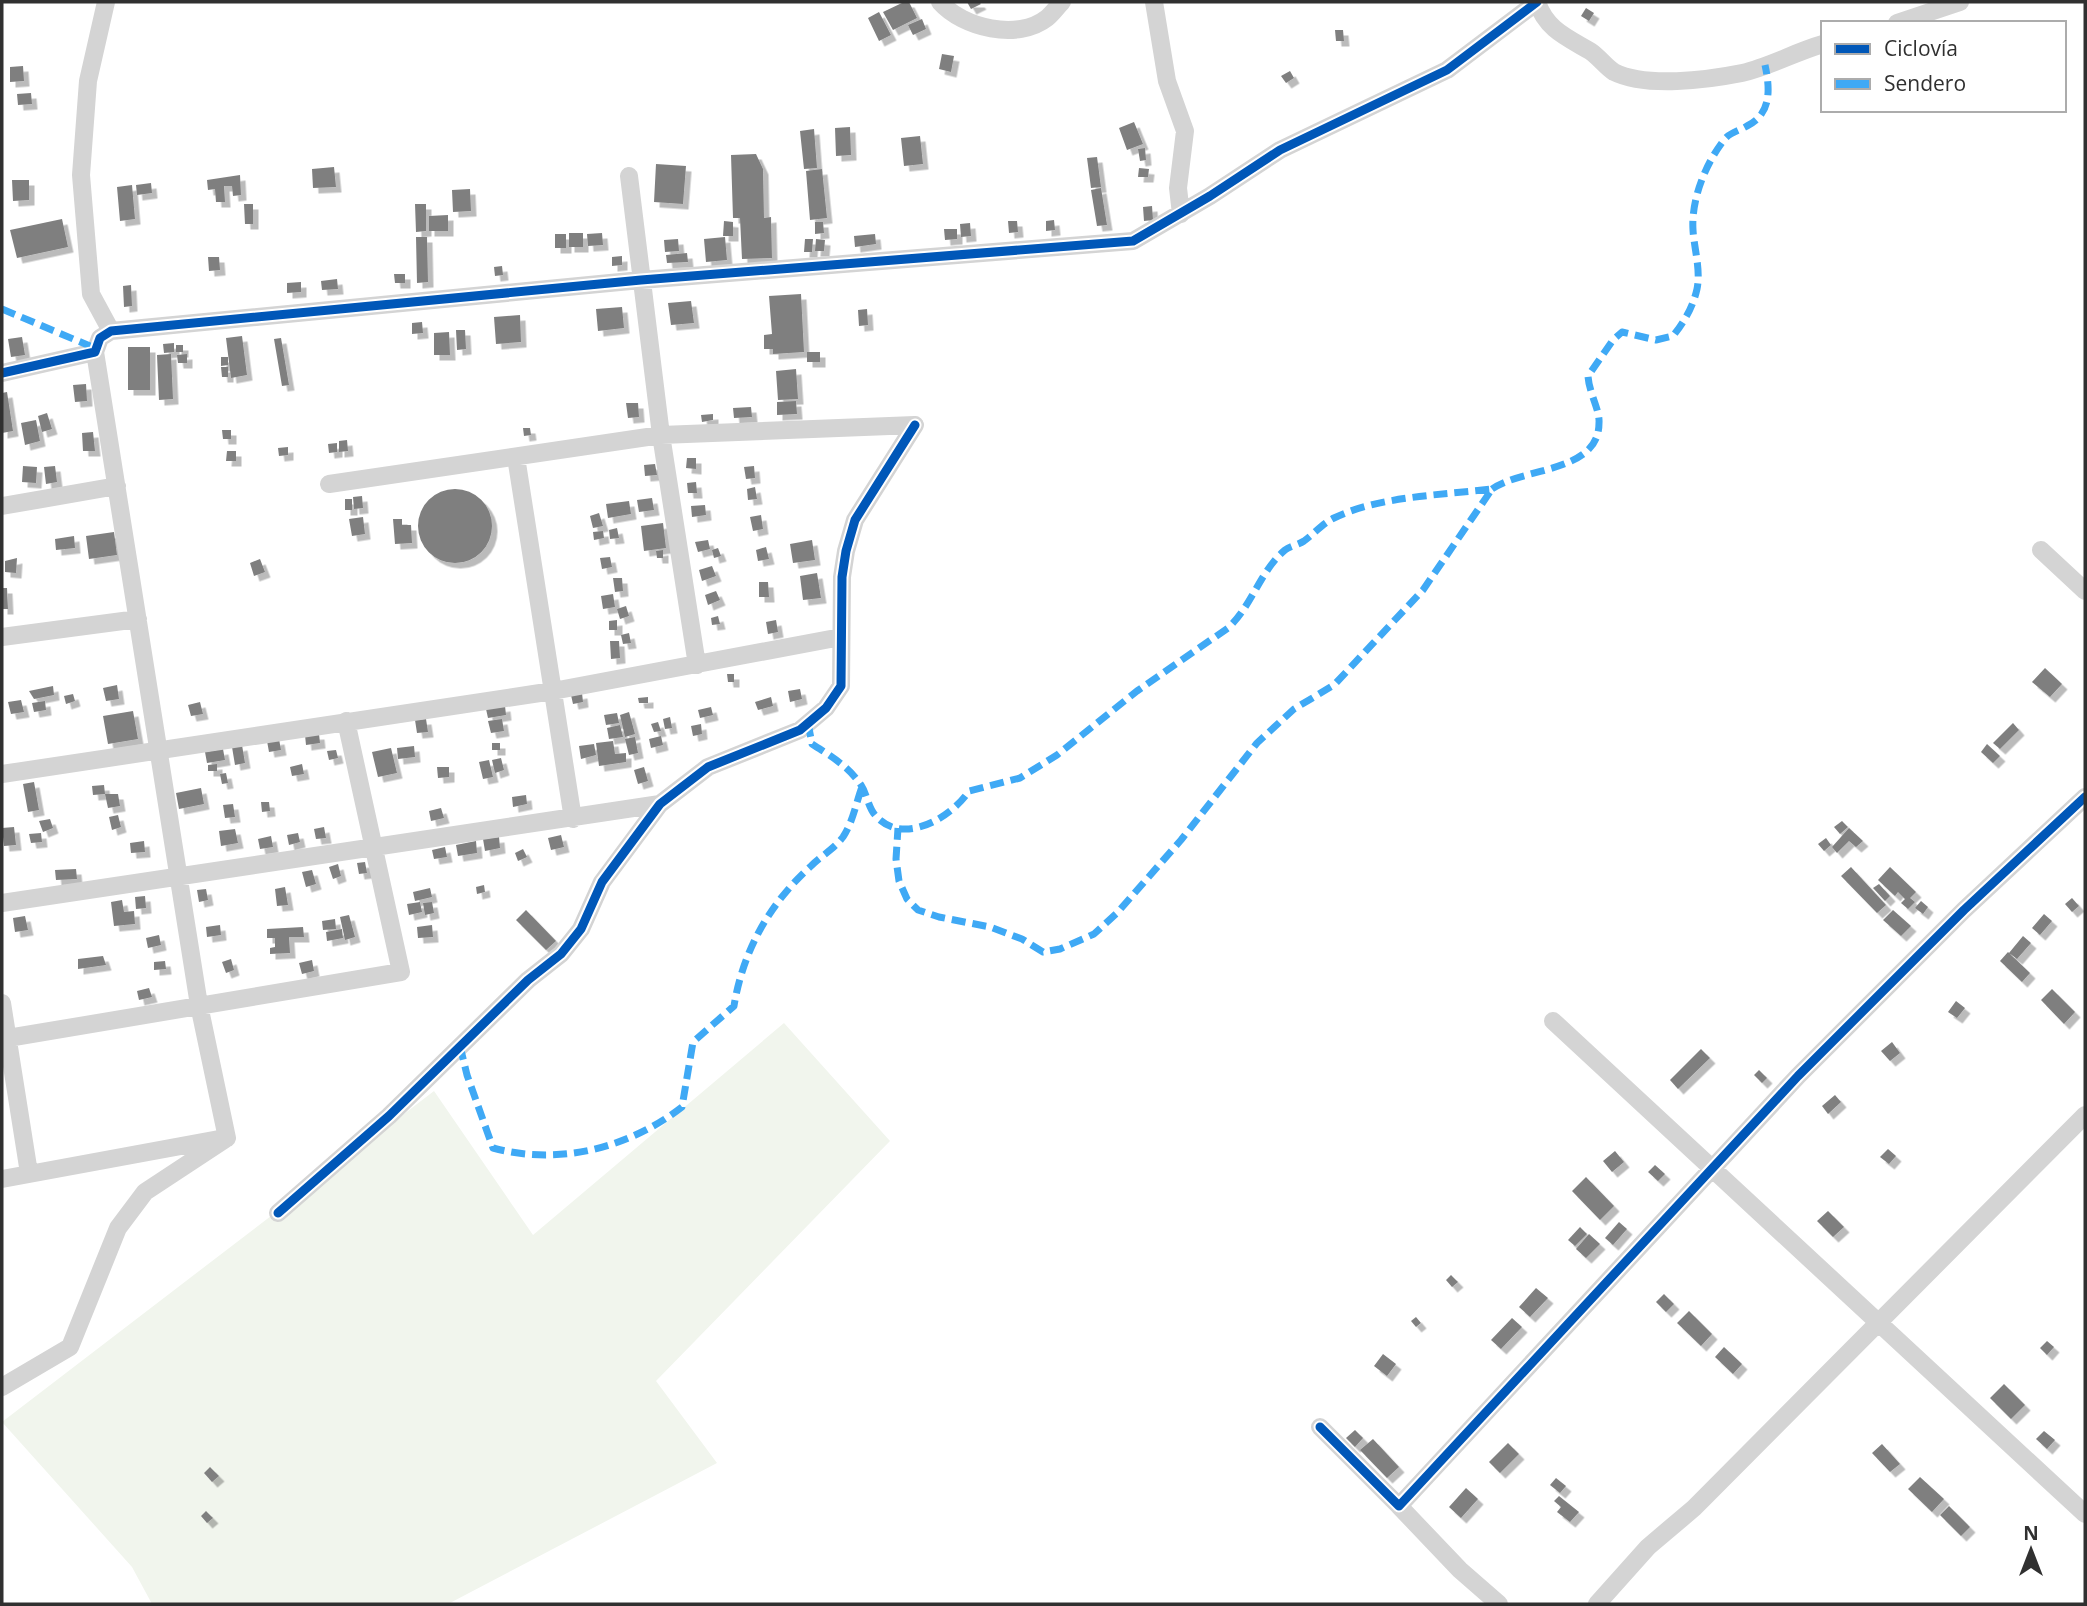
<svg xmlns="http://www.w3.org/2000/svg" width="2087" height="1606" viewBox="0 0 2087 1606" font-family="'Open Sans',sans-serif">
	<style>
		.green { fill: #f1f5ed }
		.building { fill: #7f7f7f; filter: url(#shadow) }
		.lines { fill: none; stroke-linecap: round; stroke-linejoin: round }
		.street { stroke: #d4d4d4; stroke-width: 18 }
		.quiet { stroke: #3fa9f5; stroke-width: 7; stroke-dasharray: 14 7; stroke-linecap: butt }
		.cycleway-casing { stroke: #fff; stroke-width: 13 }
		.cycleway { stroke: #0057b8; stroke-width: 9 }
	</style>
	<defs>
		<filter id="shadow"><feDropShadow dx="5.5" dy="5.5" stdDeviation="0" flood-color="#0004"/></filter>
	</defs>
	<rect width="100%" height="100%" fill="#fff"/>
	<path class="green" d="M784 1023 890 1141 656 1381 717 1463 448 1604H152L132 1567 2 1422 434 1091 533 1235Z"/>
	<path class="building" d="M904 2H909L917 18 893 30 883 12Z
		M967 2H979L981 4 971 9Z
		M1586 8 1594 13 1589 21 1581 16Z
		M879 12 891 35 879 41 868 18Z
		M922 19 926 29 913 35 908 25Z
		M1335 30H1343L1344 41H1336Z
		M942 54 954 56 951 72 939 69Z
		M23 66 24 81 10 82V67Z
		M1290 71 1294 78 1286 83 1281 76Z
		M31 93 32 104 18 105 17 94Z
		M1134 122 1143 144 1127 150 1119 128Z
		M850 127 851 155 836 156 835 128Z
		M814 129 817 168 804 169 800 131Z
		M920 136 923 164 904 166 901 138Z
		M1145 148 1146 160 1140 161 1138 149Z
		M756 154 763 169 764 218 771 217 772 258 742 259 740 218H733L731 155Z
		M1097 157 1101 187 1091 188 1087 158Z
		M656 164 686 166 683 204 654 202Z
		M334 167 336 187 313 188 312 169Z
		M1139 168 1149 169 1148 177H1138Z
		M822 169 827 218 810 220 806 171Z
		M240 175 241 195 233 196 232 186H224L225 202H216L215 189 208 190 207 180Z
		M12 180H29V200L13 201Z
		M151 183 152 193 137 195 136 185Z
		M132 185 135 219 120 221 117 187Z
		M1101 188 1107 225 1097 226 1091 190Z
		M470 189 471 211 453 212 452 190Z
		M244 204H253V224H245Z
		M415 204H426V231L416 232Z
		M1152 206 1153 220 1144 221 1143 207Z
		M448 215V231H429V216Z
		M62 219 68 247 17 258 10 230Z
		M1054 220 1055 230 1046 231V221Z
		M724 221 733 222V236H723Z
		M1008 221H1017L1018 232 1009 233Z
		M815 222H823L824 233 815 234Z
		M970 223 971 236 961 237 960 224Z
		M944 229H957V239L945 240Z
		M569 233H583V247H569Z
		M602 233 603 245 588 246 587 234Z
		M555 234H566V248H555Z
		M875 234 876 244 855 247 854 236Z
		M416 237H427L428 282 417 283Z
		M725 237 727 260 706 262 704 239Z
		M678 239 679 251 665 252 664 240Z
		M805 239H813L812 252H804Z
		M816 239 825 240 824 251H815Z
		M687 253 688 262 667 263 666 255Z
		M622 256V265L612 266V257Z
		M208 257H219L220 270 209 271Z
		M502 266 503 275 495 276 494 267Z
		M394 274H405V283H395Z
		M337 279 338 289 322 290 321 281Z
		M301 282V292L287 293V283Z
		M131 285 132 306 124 307 123 286Z
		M801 294 804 352 773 354V349H764V335L772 334 769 296Z
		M691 301 694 323 671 325 668 303Z
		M622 307 624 328 598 331 596 309Z
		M867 309 868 325 859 326 858 310Z
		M520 315 521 342 496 344 494 317Z
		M422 322 423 333 412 334V323Z
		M456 330H465L466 349 457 350Z
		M449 332 450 355H434V333Z
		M242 336 247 375 231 378 226 338Z
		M22 337 25 355 11 357 8 339Z
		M281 338 289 385 282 386 274 339Z
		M174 343V352L164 353 163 344Z
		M176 345H183V352H176Z
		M128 347H150V390H128Z
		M807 352H820V362H807Z
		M171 354 173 399 159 400 157 355Z
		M187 354V363H178L177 355Z
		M221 357H228V365L221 366Z
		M221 367H228V377H222Z
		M796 369 798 399 778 400 776 371Z
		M86 384 87 401 75 402 73 385Z
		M7 392 13 431 2 433V393Z
		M796 401 797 414 777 415V402Z
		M626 403H638L639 417 628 418Z
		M751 407 752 417 734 418 733 408Z
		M47 413 52 429 42 432 38 416Z
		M713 414V420L702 422 701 415Z
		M36 420 40 441 25 445 21 423Z
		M523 428H530L531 435 524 436Z
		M222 430H231V439H223Z
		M93 432 95 451H83L82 433Z
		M347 440 348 451 339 452V441Z
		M337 443V452L329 453 328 444Z
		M288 447V455L279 456 278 448Z
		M227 451H236V461H226Z
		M687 458H696V469L686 468Z
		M655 464 657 475 645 476 644 465Z
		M23 466 37 467 36 483 22 482Z
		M55 466 57 482 46 484 44 467Z
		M754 466 755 478 746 479 744 467Z
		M696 482 697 493H688L687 483Z
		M755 487 757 499 748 500 747 489Z
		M418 526a37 37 0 1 1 74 0a37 37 0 1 1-74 0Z
		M362 496 363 508 354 509 353 497Z
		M652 498 654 510 639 512 637 500Z
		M345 499H352V510H345Z
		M629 501 631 514 608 518 606 504Z
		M705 505 706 515 692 517 691 506Z
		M599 513 603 526 593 528 590 516Z
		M761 515 763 529 753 531 750 517Z
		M363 517 365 534 352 536 349 519Z
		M393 519H402V525H411L412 543 395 544Z
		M663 523 666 548 644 551 641 526Z
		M617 528 619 538 610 539 609 530Z
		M603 531 604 538 594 540 593 532Z
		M114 532 117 555 89 559 86 536Z
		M74 536 75 548 56 550 55 539Z
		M708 540 710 549 698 552 695 542Z
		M812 540 815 560 793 563 790 544Z
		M766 547 769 559 758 561 756 550Z
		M718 548 721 556 714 558 712 550Z
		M663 550V558H657L656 551Z
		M610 557 612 567 602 569 600 558Z
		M17 558 16 573 5 572V561Z
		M260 559 265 572 254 576 250 563Z
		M712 566 716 576 702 581 699 570Z
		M817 573 821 598 803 600 800 576Z
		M613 578H622L623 591 615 592Z
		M759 582H768L769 597H759Z
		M2 588H7L8 609H2Z
		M716 591 720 600 708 605 705 595Z
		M613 594 615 607 603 609 601 596Z
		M626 606 629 616 620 619 617 609Z
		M718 616 720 624 712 625 711 618Z
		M617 620V630H609V621Z
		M776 620 778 632 768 634 766 622Z
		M629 633 631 643 623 644 621 635Z
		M610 641H619L620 658 611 659Z
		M2045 668 2062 684 2050 697 2032 682Z
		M727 674H734V682H728Z
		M117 685 119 699 106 701 103 688Z
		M53 686 54 695 34 699 29 691Z
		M800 689 802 699 790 702 788 691Z
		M582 693 583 702 573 704 571 695Z
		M73 694 75 701 66 704 64 696Z
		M648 697V703H639L638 698Z
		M771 697 773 706 758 710 755 702Z
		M21 700 24 712 11 714 8 702Z
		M45 701 46 710 34 712 32 703Z
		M200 702 203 714 191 716 188 705Z
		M505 706 506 715 488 718 486 709Z
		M711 707 713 715 700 718 698 710Z
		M133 711 138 739 108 744 103 716Z
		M629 712 635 734 625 737 620 715Z
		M617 713 619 723 606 725 604 715Z
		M670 717 672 728 665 729 663 719Z
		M426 719 428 732 417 733 415 720Z
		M502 719 504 731 491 733 488 721Z
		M658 722 661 731 654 732 651 724Z
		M2013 723 2019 730 2000 749 1993 743Z
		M701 724 702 734 693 736 691 726Z
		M620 725 623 737 609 739 607 728Z
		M319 734 320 743 306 745 305 735Z
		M661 736 663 745 651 748 649 739Z
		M635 737 638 753 629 755 625 739Z
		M279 739 281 750 269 752 267 741Z
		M613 741 615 754 626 753V762L599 766 596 743Z
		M492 743H500V750H492Z
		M594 744 596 755 581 759 579 746Z
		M1987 744 2000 756 1993 763 1981 752Z
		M242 745 245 763 235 765 232 747Z
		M414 746 415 757 398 759 397 748Z
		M391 748 397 773 378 777 372 752Z
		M223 749 225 760 207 763 205 752Z
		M336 750 338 758 329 760 327 751Z
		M501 758 504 770 495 773 492 760Z
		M489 760 493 777 483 779 479 762Z
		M217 764V771H208V765Z
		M302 764 304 774 292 776 290 767Z
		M437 767H449V777L438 778Z
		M644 767 648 781 638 784 634 770Z
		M226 773 228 783 222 784 220 774Z
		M34 782 39 810 28 812 23 784Z
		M104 785 105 794 93 795 92 786Z
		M201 788 204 804 179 809 176 793Z
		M105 794H118L120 806 108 808Z
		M526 795 527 804 513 807 512 797Z
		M261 802H269L270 811 262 812Z
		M233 804 235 817 225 818 223 805Z
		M441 808 444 818 431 821 429 811Z
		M118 815 121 827 112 830 109 817Z
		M50 819 53 828 43 832 39 821Z
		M1842 821 1848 827 1840 834 1834 827Z
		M14 827 16 845 4 846 2 828Z
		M324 827 326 838 316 839 314 829Z
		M1849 828 1863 841 1856 847 1849 841 1837 853 1832 847Z
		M235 829 238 843 221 846 219 831Z
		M41 833 42 842 31 843 29 834Z
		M298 833 300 842 289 845 287 835Z
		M561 835 564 847 551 850 548 838Z
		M271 836 273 847 260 849 258 839Z
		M499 837 500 848 485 851 483 839Z
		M1826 838 1831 845 1824 851 1818 844Z
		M144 841 145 852 131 853 130 843Z
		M476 841 477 853 458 856 456 845Z
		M445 847 447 857 434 859 432 850Z
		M523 849 527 857 518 861 515 853Z
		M365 862 367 873 359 874 357 863Z
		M338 864 341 876 333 879 329 867Z
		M1851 867 1886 905 1877 913 1841 876Z
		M1890 867 1916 892 1910 898 1915 902 1908 909 1901 903 1905 899 1898 892 1895 896 1878 880Z
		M76 869 77 879 56 880 55 870Z
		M312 870 316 884 306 887 302 872Z
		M1879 884 1890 896 1885 901 1873 888Z
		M484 885 485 892 477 894 476 887Z
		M285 887 288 905 277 906 275 889Z
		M430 888 432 897 415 901 413 892Z
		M206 889 208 900 199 902 197 890Z
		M145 896 146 908 136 909 135 897Z
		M2072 898 2079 906 2072 912 2065 904Z
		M122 900 124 912 134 911 135 924 114 926 111 902Z
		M1921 901 1928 907 1923 914 1915 908Z
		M420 902 422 912 409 915 407 904Z
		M432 902 434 913 425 915 423 903Z
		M526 910 556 941 546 950 516 920Z
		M1893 910 1911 926 1901 936 1883 920Z
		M2044 914 2052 921 2040 935 2032 928Z
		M349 915 355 937 345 940 340 917Z
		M25 916 28 930 15 932 13 918Z
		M335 919 336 929 323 930 322 921Z
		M220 925 221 935 207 937 206 927Z
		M432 925 433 937 418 938 417 927Z
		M303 927 304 937H289L290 953 270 954V948L275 947V938H267V929Z
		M342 929 343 938 327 941 326 932Z
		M159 935 161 945 148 948 146 938Z
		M2023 936 2031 943 2017 959 2009 953Z
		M2008 952 2030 973 2022 982 2000 961Z
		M103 956 106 965 78 969V959Z
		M231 959 234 970 226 973 222 962Z
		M312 960 314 971 302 974 299 963Z
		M165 961 166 969 154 970V962Z
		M149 988 152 997 139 1000 137 991Z
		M2052 989 2075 1012 2064 1024 2041 1000Z
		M1956 1001 1965 1008 1957 1018 1948 1012Z
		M1892 1042 1900 1053 1890 1061 1881 1051Z
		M1701 1049 1710 1058 1678 1089 1670 1080Z
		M1759 1070 1767 1078 1762 1083 1754 1075Z
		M1835 1095 1841 1102 1828 1114 1822 1106Z
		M1888 1149 1896 1156 1889 1164 1880 1157Z
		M1615 1151 1624 1162 1612 1172 1603 1161Z
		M1655 1165 1665 1174 1658 1181 1648 1172Z
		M1586 1177 1614 1206 1600 1220 1572 1191Z
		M1828 1211 1844 1227 1833 1237 1817 1221Z
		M1619 1222 1627 1229 1613 1245 1605 1238Z
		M1580 1227 1587 1234 1575 1246 1568 1240Z
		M1589 1234 1600 1244 1586 1258 1576 1249Z
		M1451 1275 1458 1282 1452 1287 1446 1280Z
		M1536 1288 1548 1298 1530 1317 1519 1307Z
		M1664 1294 1674 1304 1666 1312 1656 1302Z
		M1689 1311 1712 1334 1701 1346 1677 1323Z
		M1416 1317 1421 1323 1416 1327 1411 1321Z
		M1512 1318 1522 1327 1501 1349 1491 1340Z
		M2047 1341 2054 1347 2047 1355 2040 1348Z
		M1724 1347 1742 1364 1733 1374 1715 1357Z
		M1383 1354 1396 1364 1387 1376 1374 1366Z
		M2004 1384 2025 1405 2011 1419 1990 1398Z
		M1355 1430 1363 1438 1355 1447 1346 1438Z
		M2044 1431 2055 1440 2047 1449 2036 1439Z
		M1373 1439 1399 1467 1387 1478 1360 1450Z
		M1508 1443 1519 1454 1500 1473 1489 1462Z
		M1882 1444 1900 1464 1890 1472 1872 1453Z
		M210 1467 219 1476 212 1482 204 1473Z
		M1920 1477 1944 1499 1932 1512 1908 1489Z
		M1556 1478 1566 1486 1560 1493 1550 1485Z
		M1466 1488 1478 1499 1461 1518 1449 1507Z
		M1559 1496 1579 1512 1570 1522 1557 1512 1561 1507 1554 1501Z
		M1949 1506 1970 1527 1961 1536 1940 1515Z
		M206 1511 213 1518 207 1523 201 1516Z"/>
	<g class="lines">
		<path class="street" d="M106 2 88 81 81 175 91 294 111 331
			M940 2C963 28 1018 41 1047 18 1052 14 1057 7 1062 2
			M1154 2 1167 81 1185 131 1178 188 1181 214
			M1537 2C1546 29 1566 37 1590 51 1599 57 1606 67 1614 72 1646 88 1707 80 1742 73 1769 67 1795 52 1823 44
			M1897 23 1960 2
			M629 176 661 435 697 665
			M95 352 199 1005 227 1138
			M2 373 95 352 100 338 111 331 641 280 1133 241 1210 196 1280 150 1447 70 1537 2
			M516 457 573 819
			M329 484 661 435 915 425
			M2 506 117 486
			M2041 550 2085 591
			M2 637 138 619
			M2 774 553 691 841 637
			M2 903 660 804
			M2 1003 29 1173
			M1553 1021 2085 1514
			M2 1039 401 972 346 721
			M2 1179 219 1139
			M278 1213 389 1116 528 980 561 954 581 929 602 882 660 804 708 767 800 730 826 708 841 686 842 577 846 551 855 520 915 425
			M2 1387 70 1347 118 1228 145 1192 227 1138
			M1320 1427 1399 1506 1798 1076 1964 910 2085 797
			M1399 1506 1460 1570 1499 1604
			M1597 1604 1648 1547 1694 1508 2085 1115"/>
		<path class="quiet" d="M2 309 97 349
			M1492 489C1523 467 1599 473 1599 423 1600 410 1589 393 1588 376L1613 340 1622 332 1656 340 1673 336C1684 322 1693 307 1697 289 1701 270 1694 248 1693 230 1691 199 1706 163 1724 140 1730 132 1739 131 1747 126 1772 114 1770 88 1765 65
			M808 723 812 744C831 756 849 767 861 785 867 794 868 807 875 815 902 847 951 818 969 791L1020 778 1057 755 1137 691 1228 628C1252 606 1260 571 1285 550 1290 546 1298 545 1304 541 1315 533 1322 524 1334 518 1379 496 1443 495 1492 489L1423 590 1334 685 1294 709 1257 743 1181 840 1117 913 1094 934 1060 949 1043 952 1022 939 990 927 939 917 918 910 907 899 899 881 896 859 898 828
			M460 1046 467 1075 493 1148C559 1166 629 1148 682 1107L693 1042 734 1006C743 951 769 904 811 866 821 856 834 849 843 837 853 822 856 803 862 787"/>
		<g class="cycleway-casing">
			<path id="cycleway" d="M2 373 95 352 100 338 111 331 641 280 1133 241 1210 196 1280 150 1447 70 1537 2
				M278 1213 389 1116 528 980 561 954 581 929 602 882 660 804 708 767 800 730 826 708 841 686 842 577 846 551 855 520 915 425
				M1320 1427 1399 1506 1798 1076 1964 910 2085 797"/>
		</g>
		<use href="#cycleway" class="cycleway"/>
	</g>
	<rect width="2087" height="1606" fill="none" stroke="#303030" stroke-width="7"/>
	<rect x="1821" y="21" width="245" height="91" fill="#ffffff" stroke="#acacac" stroke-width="2"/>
	<rect x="1835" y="44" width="35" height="10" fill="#0057b8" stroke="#acacac" stroke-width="2"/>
	<text x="1884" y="56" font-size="21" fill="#303030">Ciclovía</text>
	<rect x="1835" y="79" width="35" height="10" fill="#3fa9f5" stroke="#acacac" stroke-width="2"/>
	<text x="1884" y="91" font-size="21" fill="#303030">Sendero</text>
	<g transform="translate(2031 1550)" stroke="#ffffff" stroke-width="5" paint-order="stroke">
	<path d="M0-5L12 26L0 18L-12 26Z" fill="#303030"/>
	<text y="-10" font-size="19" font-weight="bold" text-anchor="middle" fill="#303030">N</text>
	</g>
</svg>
